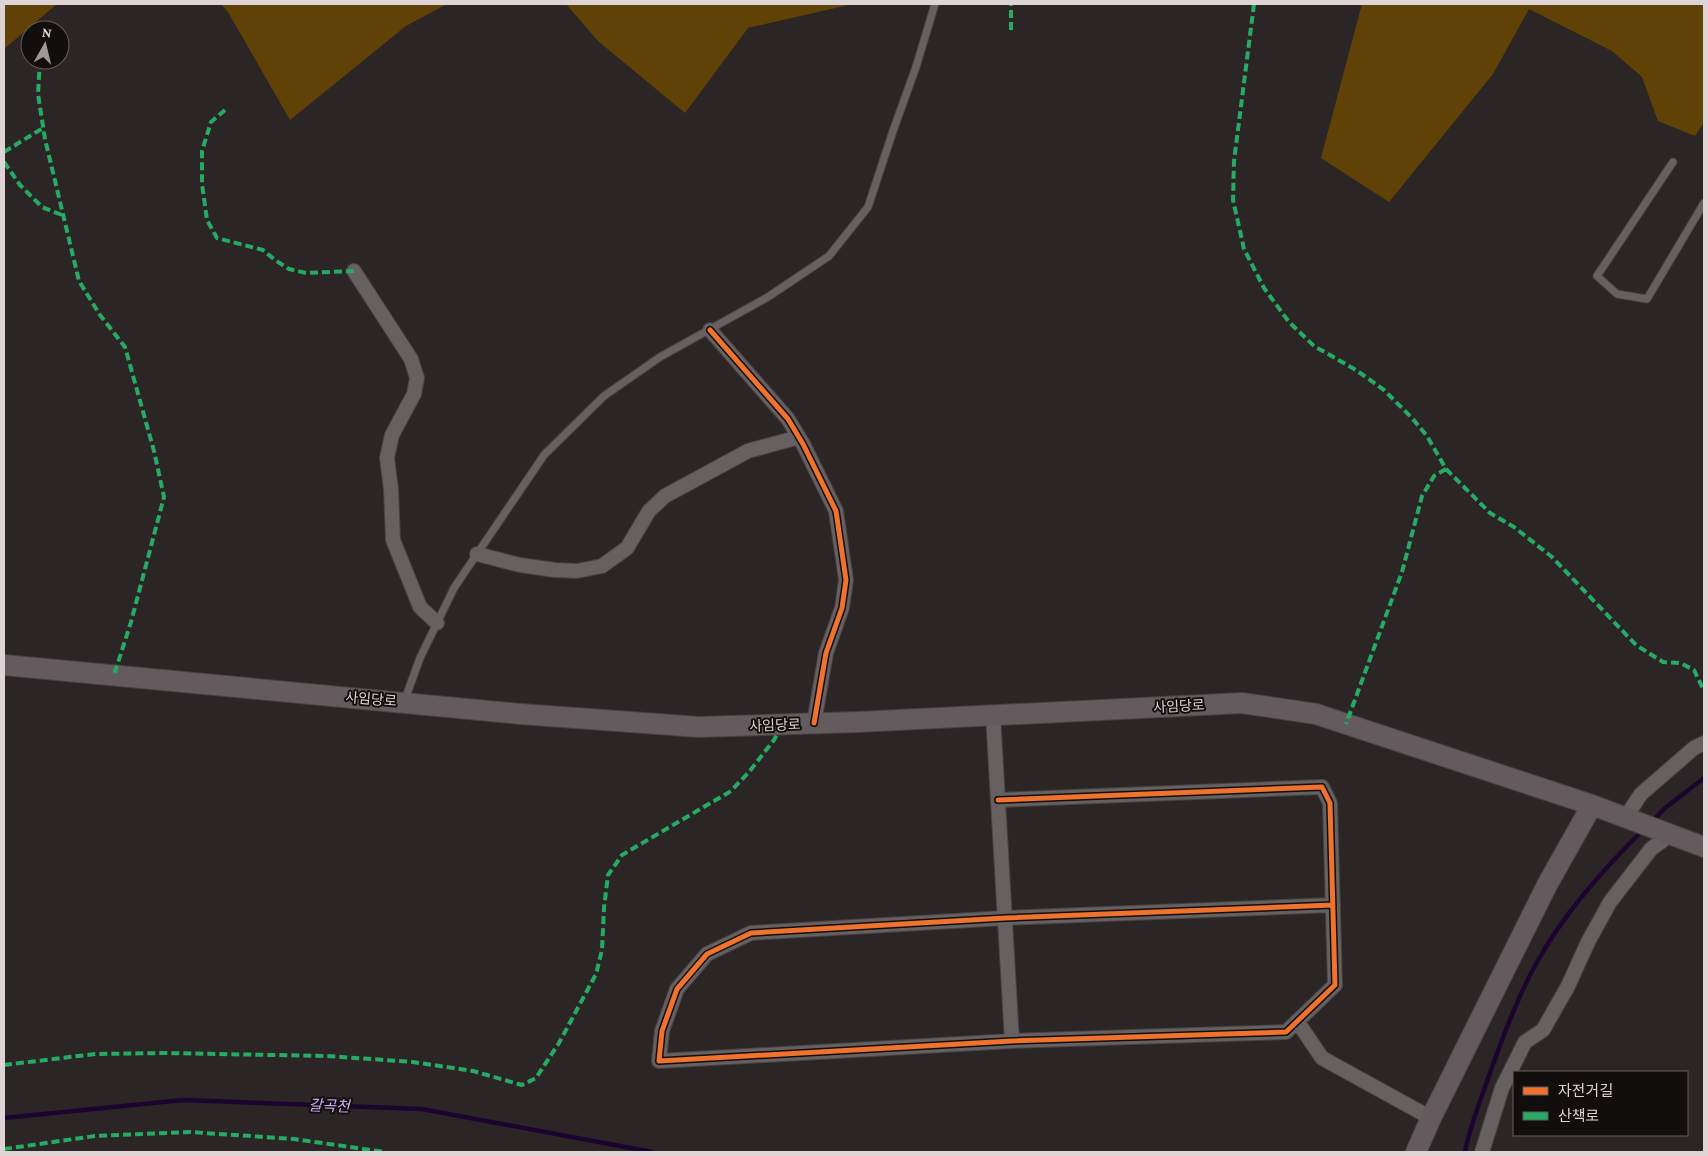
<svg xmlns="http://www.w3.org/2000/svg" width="1708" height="1156" viewBox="0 0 1708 1156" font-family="'Crimson Pro','Noto Sans KR',serif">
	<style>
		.forest { fill: #604206 }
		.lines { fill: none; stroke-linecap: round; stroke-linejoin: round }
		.stream { stroke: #1c042e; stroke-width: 4.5 }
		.service-casing { stroke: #484243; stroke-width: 9 }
		.minor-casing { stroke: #484243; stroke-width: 16 }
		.secondary-casing { stroke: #484243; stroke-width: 22 }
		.service { stroke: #666061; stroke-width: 7 }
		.minor { stroke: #666061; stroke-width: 14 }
		.secondary { stroke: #635b5d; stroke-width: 20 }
		.quiet { stroke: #26ab63; stroke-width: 4; stroke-dasharray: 8 4; stroke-linecap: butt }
		.cycleway-casing { stroke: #130e0e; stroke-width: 8 }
		.cycleway { stroke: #ef722f; stroke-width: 5 }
		.labels { text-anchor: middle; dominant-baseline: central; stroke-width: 4; stroke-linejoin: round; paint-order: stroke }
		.street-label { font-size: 14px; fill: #ded4d5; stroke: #130e0e }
		.water-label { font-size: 15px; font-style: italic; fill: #d2b0fd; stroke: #130e0e }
	</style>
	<rect width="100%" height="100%" fill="#2c2526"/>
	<path class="forest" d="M4 4H57L4 49Z
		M221 4H447L406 26 290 120 228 12Z
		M566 4H853L748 28 685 113 598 41Z
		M1362 4H1704V122L1695 136 1658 121 1642 77 1612 51 1529 9 1493 74 1389 202 1321 158Z"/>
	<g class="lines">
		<path class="stream" d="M1652 822 1665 808 1704 778
			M4 1118 183 1100 422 1109 652 1152
			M1465 1152C1470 1125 1481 1099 1490 1073 1503 1036 1517 998 1536 964 1563 914 1603 870 1643 830"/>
		<g class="service-casing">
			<path id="service" d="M1673 162 1597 276 1617 294 1647 299 1704 203
				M404 702 420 658 454 588 544 455 604 396 660 357 768 297 829 256 868 207 893 131 916 67 935 4"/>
		</g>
		<g class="minor-casing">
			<path id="minor" d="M354 271 411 359 417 378 414 394 392 435 387 458 391 489 393 540 420 607 437 623
				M710 330 788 419 803 444 836 511 846 580 842 608 826 653 814 723
				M477 554 520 565 555 570 577 571 602 566 627 548 649 511 665 496 748 451 799 437
				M993 715 1012 1041
				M998 800 1322 787 1330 803 1335 985 1286 1032 1012 1041 659 1061 662 1031 677 989 707 954 751 933 1005 918 1333 905
				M1625 818 1641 794 1694 748 1704 743
				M1297 1021 1322 1058 1431 1118
				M1482 1152 1502 1088 1525 1042 1543 1030 1568 986 1588 942 1610 902 1651 849 1670 835"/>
		</g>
		<g class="secondary-casing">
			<path id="secondary" d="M4 665 521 714 699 727 858 722 1242 703 1316 714 1592 805 1704 847
				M1416 1152 1431 1118 1547 885 1592 805"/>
		</g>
		<use href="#service" class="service"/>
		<use href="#minor" class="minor"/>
		<use href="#secondary" class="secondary"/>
		<path class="quiet" d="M1254 4 1234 161 1233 200 1244 249 1264 288 1289 322 1314 346 1356 370 1384 390 1412 418 1427 436 1446 469 1434 476 1422 496 1402 572 1346 724
			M1011 30V4
			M40 60 38 94 45 139 79 281 100 315 125 347 154 451 164 497 131 622 114 675
			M225 110 211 122 202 151V184L207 220 217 238 263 250 275 260 289 269 306 273 354 271
			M4 152 43 128
			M4 162 20 185 42 207 62 215
			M1446 469 1490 513 1514 527 1552 557 1636 645 1663 662 1680 663 1694 670 1704 691
			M4 1065 95 1054 164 1053 327 1056 413 1062 473 1071 522 1085 536 1078 559 1043 596 974 602 950 604 908 608 875 622 855 731 791 749 772 774 740 782 725
			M4 1149 95 1136 190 1132 294 1139 385 1152"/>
		<g class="cycleway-casing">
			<path id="cycleway" d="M710 330 788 419 803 444 836 511 846 580 842 608 826 653 814 723
				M998 800 1322 787 1330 803 1335 985 1286 1032 1012 1041 659 1061 662 1031 677 989 707 954 751 933 1005 918 1333 905"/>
		</g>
		<use href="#cycleway" class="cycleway"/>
	</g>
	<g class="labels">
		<g class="street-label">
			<text transform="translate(371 699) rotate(5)">사임당로</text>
			<text transform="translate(1179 706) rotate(-3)">사임당로</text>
			<text transform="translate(775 725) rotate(-2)">사임당로</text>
		</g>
		<g class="water-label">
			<text transform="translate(329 1106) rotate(2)">갈곡천</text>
		</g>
	</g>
	<rect width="1708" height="1156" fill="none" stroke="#ded4d5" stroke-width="10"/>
	<rect x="1513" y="1071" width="175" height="65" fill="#130e0e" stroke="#645d5e"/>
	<rect x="1523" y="1087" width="25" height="8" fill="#ef722f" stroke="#645d5e"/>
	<text x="1558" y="1096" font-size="15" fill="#ded4d5">자전거길</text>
	<rect x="1523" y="1112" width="25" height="8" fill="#26ab63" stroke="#645d5e"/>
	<text x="1558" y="1121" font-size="15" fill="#ded4d5">산책로</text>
	<g transform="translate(45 45) rotate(8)"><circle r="24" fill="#130e0e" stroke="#645d5e"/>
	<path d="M0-4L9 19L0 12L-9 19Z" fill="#a09798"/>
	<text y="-8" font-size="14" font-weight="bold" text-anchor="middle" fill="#ded4d5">N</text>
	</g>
</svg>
